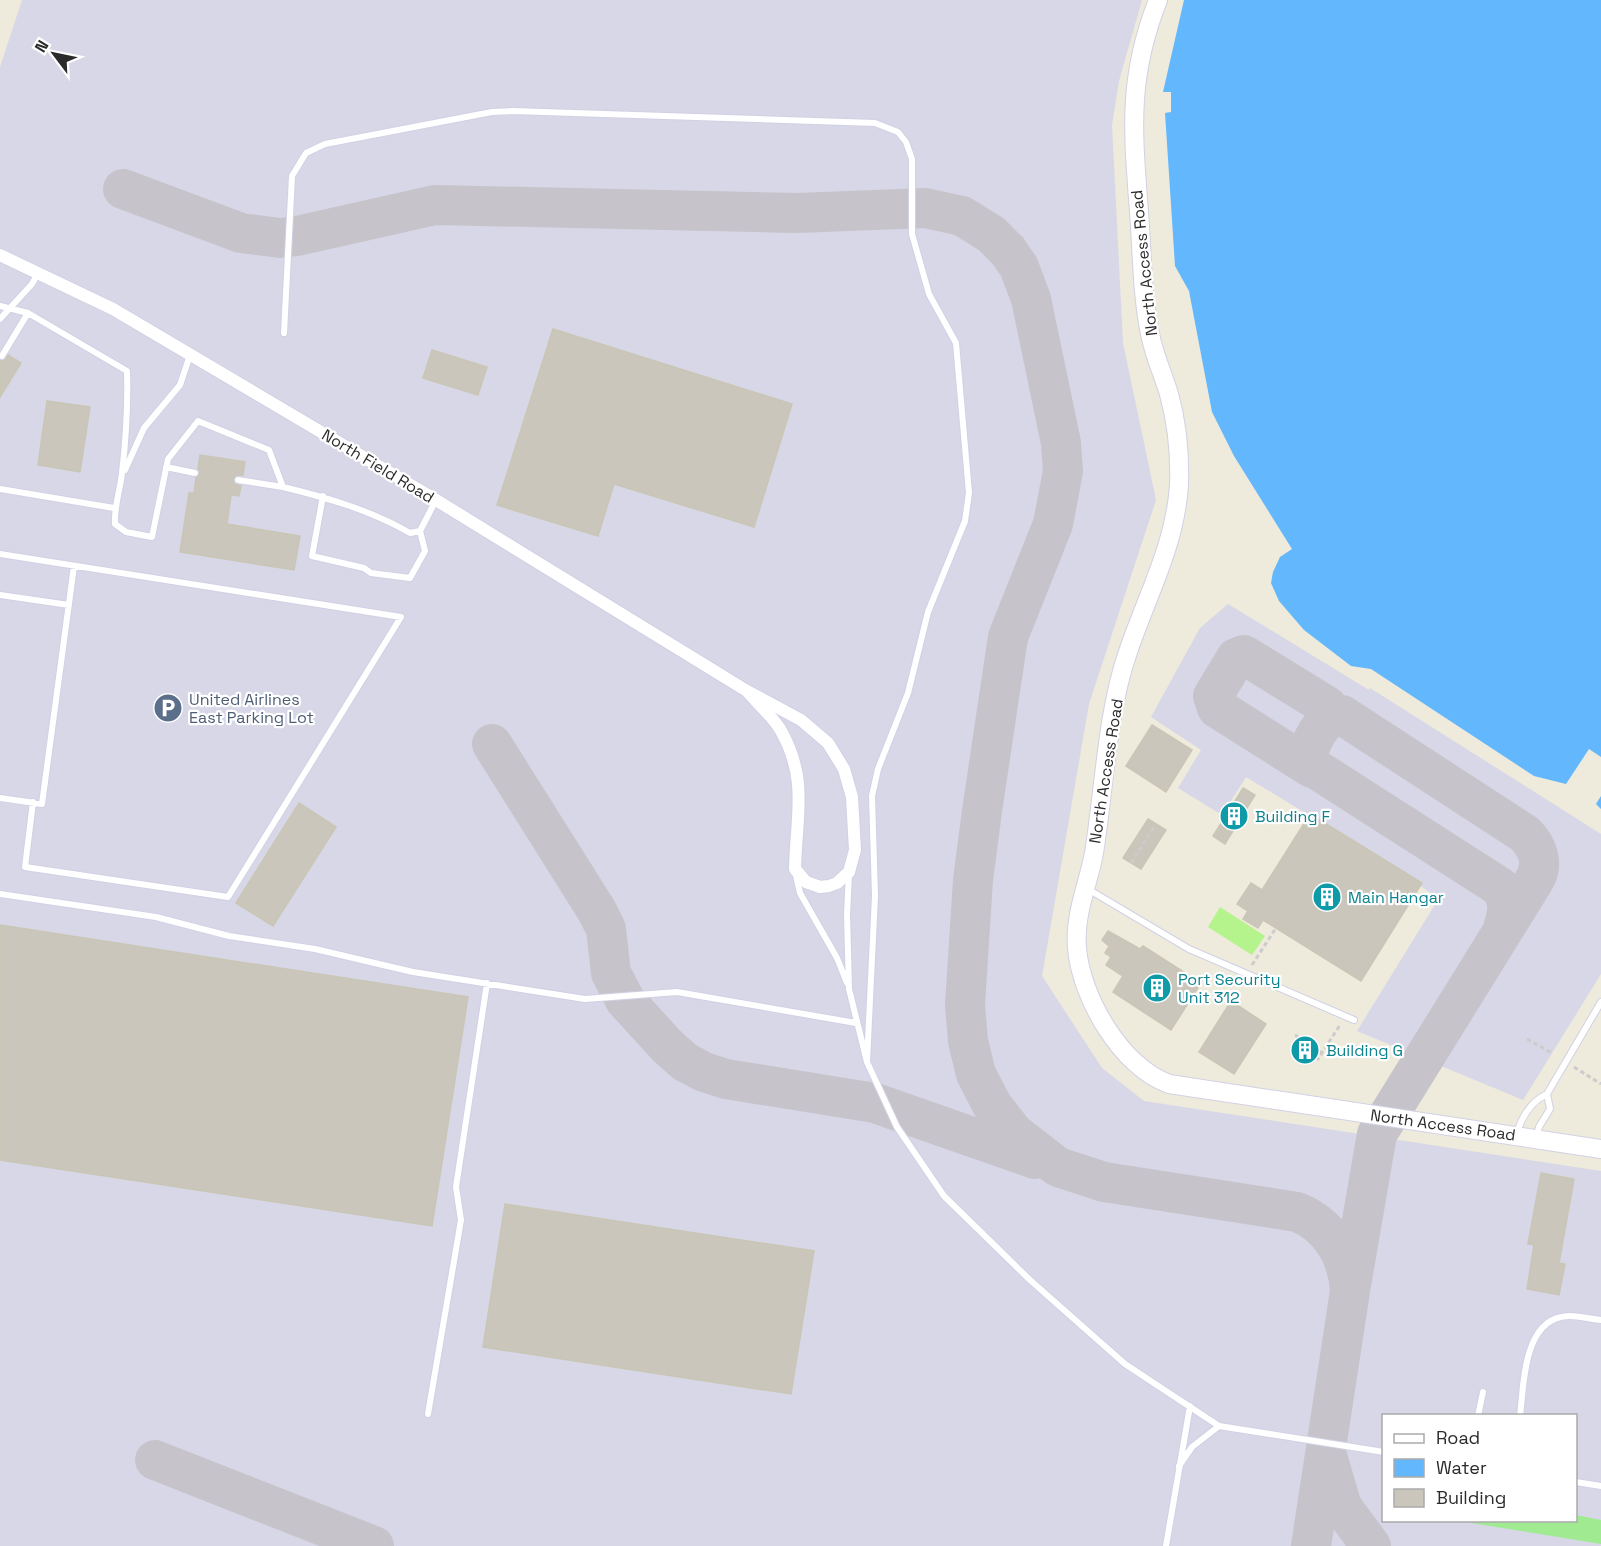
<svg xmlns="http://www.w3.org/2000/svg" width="1601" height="1546" viewBox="0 0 1601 1546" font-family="'Space Grotesk',sans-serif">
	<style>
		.airport { fill: #d7d7e7; fill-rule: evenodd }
		.green { fill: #a0eb92 }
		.pitch { fill: #b5f38d }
		.water { fill: #63b7fc }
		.pier { fill: #eeeadc }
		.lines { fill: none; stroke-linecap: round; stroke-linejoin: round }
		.taxiway { stroke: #c6c4ca; stroke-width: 40 }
		.building { fill: #cac6bb; stroke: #cac6b5; stroke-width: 1.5 }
		.lane-casing { stroke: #d1d1e5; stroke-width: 8 }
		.street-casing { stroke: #d1d1e5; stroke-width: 14 }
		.secondary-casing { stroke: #d1d1e5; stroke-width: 20 }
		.path { stroke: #ccc; stroke-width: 3; stroke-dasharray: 4.5 3; stroke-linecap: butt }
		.lane { stroke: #fff; stroke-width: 6 }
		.street { stroke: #fff; stroke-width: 12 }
		.secondary { stroke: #fff; stroke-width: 18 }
		.labels { text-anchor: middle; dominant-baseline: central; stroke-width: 4.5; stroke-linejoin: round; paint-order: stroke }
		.street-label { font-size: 16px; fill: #2b2b2b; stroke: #fff }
		.service-label { font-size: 16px; fill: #4e5e75; stroke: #fff; text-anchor: start }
		.culture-label { font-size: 16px; fill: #0d838f; stroke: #fff; text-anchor: start }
	</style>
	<rect width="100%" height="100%" fill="#eeeadc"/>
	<path class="airport" d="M22 0H1142L1119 81 1112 125 1123 343 1156 500 1089 704 1042 976 1102 1068 1144 1101 1601 1171V1546H0V67ZM1384 1416H1576V1520H1384Z
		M1228 604 1369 690 1370 688 1601 834V974L1523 1100 1357 1031 1439 898 1420 886 1421 883 1246 777 1222 815 1178 788 1201 750 1151 717 1200 628Z"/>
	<path class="green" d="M1576 1515 1601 1520V1544L1459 1521 1576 1520Z"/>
	<path class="pitch" d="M1220 907 1265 936 1252 955 1208 927Z"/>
	<path class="water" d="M1175 0H1601V828L1588 816 1274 622 1260 583 1275 560 1173 350 1153 110Z"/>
	<path class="pier" d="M1171 0H1184L1163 92H1171V112L1165 113 1175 266 1189 291 1212 412 1234 456 1292 549 1280 557 1273 572 1271 583 1279 601 1304 630 1351 666 1371 669 1534 776 1566 784 1589 749 1601 757V796L1596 804 1601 809V831L1585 821 1584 816 1560 799 1555 802 1370 682 1354 680 1273 624 1265 613 1257 582 1263 565 1271 559 1204 429 1170 351 1160 302 1150 110 1152 61Z"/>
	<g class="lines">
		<path class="taxiway" d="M123 189 241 233 280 238 297 236 435 205 797 213 925 208 962 216 991 234 1008 251 1019 267 1031 299 1061 443 1063 471 1053 524 1008 637 982 811 973 880 965 1005 968 1041 976 1074 992 1105 1014 1133 1058 1167 1104 1182 1297 1212C1330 1225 1348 1256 1350 1291L1311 1546
			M492 744 597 911 606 929 611 973 625 1000 667 1046 685 1062 704 1072 726 1079 875 1103 1035 1159
			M1312 768 1217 708 1213 696 1236 658 1244 655 1327 706 1328 718
			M1351 1285 1377 1134 1535 879C1544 863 1537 846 1525 834L1342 715C1325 711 1304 749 1308 764L1500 887C1510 900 1508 913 1503 928
			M1328 1459 1342 1507 1371 1546
			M155 1460 374 1546"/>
	</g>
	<path class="building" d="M553 329 792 404 754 527 614 484 598 536 497 505Z
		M432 350 487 367 478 395 423 378Z
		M8 355 21 363 0 397V361L5 360Z
		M47 401 90 407 80 472 38 465Z
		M200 455 245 462 243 475H237L233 479 234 484 241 486 239 496 231 495 227 524 300 536 294 570 180 552 189 493H194L196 478 200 473 198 468Z
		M1152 725 1192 750 1166 792 1126 766Z
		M1243 788 1255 795 1225 844 1213 836Z
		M299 803 336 827 273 926 236 903Z
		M1310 814 1422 883 1361 981 1263 920 1258 928 1243 919 1248 911 1237 904 1251 883 1262 890Z
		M1148 819 1166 830 1141 869 1123 858Z
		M0 925 468 997 432 1226 0 1160Z
		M1108 931 1140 949 1143 946 1201 983 1171 1030 1113 992 1123 976 1106 965 1111 957 1105 953 1109 946 1102 940Z
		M1231 1001 1266 1024 1234 1074 1199 1052Z
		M1297 1038 1319 1052 1313 1062 1291 1048Z
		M1541 1173 1574 1179 1559 1263 1565 1264 1559 1295 1527 1289 1534 1245 1528 1244Z
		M505 1204 814 1251 791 1394 483 1347Z"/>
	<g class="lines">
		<g class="lane-casing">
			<path id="lane" d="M0 306 28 313 127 371C128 405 126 439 122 473 120 491 114 506 115 524L126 532 152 537 168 459 198 421 269 450 283 487C328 498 370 510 410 533L420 531 436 500
				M0 319 32 284 38 273
				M284 333 292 176 306 153 325 144 492 112 513 111 875 123 898 132 906 142 912 159V234L929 294 956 343 969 493 965 521 928 612 908 693 878 769 872 796 875 896 867 1062
				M2 356 28 313
				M166 467 195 473
				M125 470 144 428 180 385 190 355
				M238 480 283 487
				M0 489 114 508
				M323 496 312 556 364 568 371 573 410 578 425 551 420 531
				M0 554 401 617 228 897 25 867 33 802
				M0 595 69 605
				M0 798 42 804 74 566
				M795 871 800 893 837 958 847 983
				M849 873 847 915 849 989 867 1062 897 1127 944 1196 1030 1280 1125 1364 1219 1426 1384 1452
				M1086 888 1189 949 1354 1020
				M0 894 156 917 229 936 315 949 413 972 585 999 677 992 856 1023
				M1516 1136C1521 1118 1530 1102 1547 1094L1601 1002
				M1536 1138 1539 1127 1550 1109 1547 1094
				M428 1414 461 1220 456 1187 487 983
				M1478 1416 1483 1392
				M1520 1416C1524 1384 1523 1317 1569 1316 1579 1316 1591 1319 1601 1320
				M1179 1466 1192 1447 1219 1426
				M1576 1482 1601 1486
				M1166 1546 1190 1406"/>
		</g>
		<g class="street-casing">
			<path id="street" d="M0 255 113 309 436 500 747 691 801 720 828 743 844 769 852 797 855 850 849 872 837 883 829 886 820 887 806 882 795 869C796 816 809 779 780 729 772 716 757 703 747 691"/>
		</g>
		<g class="secondary-casing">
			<path id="secondary" d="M1158 0C1125 84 1134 139 1140 226 1142 262 1143 299 1150 334 1154 355 1163 374 1169 394 1177 423 1180 456 1179 485 1175 547 1146 597 1127 655 1107 713 1104 791 1094 853 1088 885 1074 915 1077 948 1081 997 1121 1067 1169 1084L1601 1149"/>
		</g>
		<path class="path" d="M1131 863 1154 827
			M1252 965 1276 928
			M1295 1035 1323 1053
			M1527 1039 1552 1053
			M1316 1057 1318 1059 1340 1025
			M1574 1067 1601 1084"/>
		<use href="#lane" class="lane"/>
		<use href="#street" class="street"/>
		<use href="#secondary" class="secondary"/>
	</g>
	<defs>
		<g id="parking-disc" transform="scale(1.5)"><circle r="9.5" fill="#5c6f8a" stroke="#fff"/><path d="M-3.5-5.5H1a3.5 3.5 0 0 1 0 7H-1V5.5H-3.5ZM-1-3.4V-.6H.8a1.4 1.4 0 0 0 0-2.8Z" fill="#fff"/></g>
		<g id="building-disc" transform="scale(1.5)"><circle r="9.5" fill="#0f9aa8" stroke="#fff"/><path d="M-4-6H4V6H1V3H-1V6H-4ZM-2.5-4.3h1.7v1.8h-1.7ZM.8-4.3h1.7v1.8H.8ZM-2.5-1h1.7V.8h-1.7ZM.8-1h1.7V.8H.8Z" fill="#fff"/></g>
	</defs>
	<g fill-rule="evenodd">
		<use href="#parking-disc" x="168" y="708"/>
		<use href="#building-disc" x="1234" y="816"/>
		<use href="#building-disc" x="1327" y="897"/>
		<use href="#building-disc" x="1157" y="988"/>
		<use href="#building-disc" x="1305" y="1050"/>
	</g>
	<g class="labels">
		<g class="street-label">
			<text transform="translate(1144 263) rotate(-96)">North Access Road</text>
			<text transform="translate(378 466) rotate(31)">North Field Road</text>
			<text transform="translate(1106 771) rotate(-81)">North Access Road</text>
			<text transform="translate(1443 1125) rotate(8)">North Access Road</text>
		</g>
		<g class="service-label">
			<text x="189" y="699">United Airlines<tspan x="189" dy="18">East Parking Lot</tspan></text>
		</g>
		<g class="culture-label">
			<text x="1255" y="816">Building F</text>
			<text x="1348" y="897">Main Hangar</text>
			<text x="1178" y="979">Port Security<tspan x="1178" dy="18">Unit 312</tspan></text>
			<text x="1326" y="1050">Building G</text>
		</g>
	</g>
	<rect x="1382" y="1414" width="195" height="108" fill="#ffffff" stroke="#aaaaaa" stroke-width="1.5"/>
	<rect x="1394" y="1434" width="30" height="9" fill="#ffffff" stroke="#aaaaaa" stroke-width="1.5"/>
	<text x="1436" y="1444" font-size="18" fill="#2b2b2b">Road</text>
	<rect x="1394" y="1459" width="30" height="18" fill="#63b7fc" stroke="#aaaaaa" stroke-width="1.5"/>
	<text x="1436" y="1474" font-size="18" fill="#2b2b2b">Water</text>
	<rect x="1394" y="1489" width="30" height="18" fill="#cac6bb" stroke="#aaaaaa" stroke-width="1.5"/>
	<text x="1436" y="1504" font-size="18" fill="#2b2b2b">Building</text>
	<g transform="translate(54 54) rotate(302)" stroke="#ffffff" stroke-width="4.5" paint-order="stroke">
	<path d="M0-4.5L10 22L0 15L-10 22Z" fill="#2b2b2b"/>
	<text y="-9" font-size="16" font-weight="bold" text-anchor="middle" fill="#2b2b2b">N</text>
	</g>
</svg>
